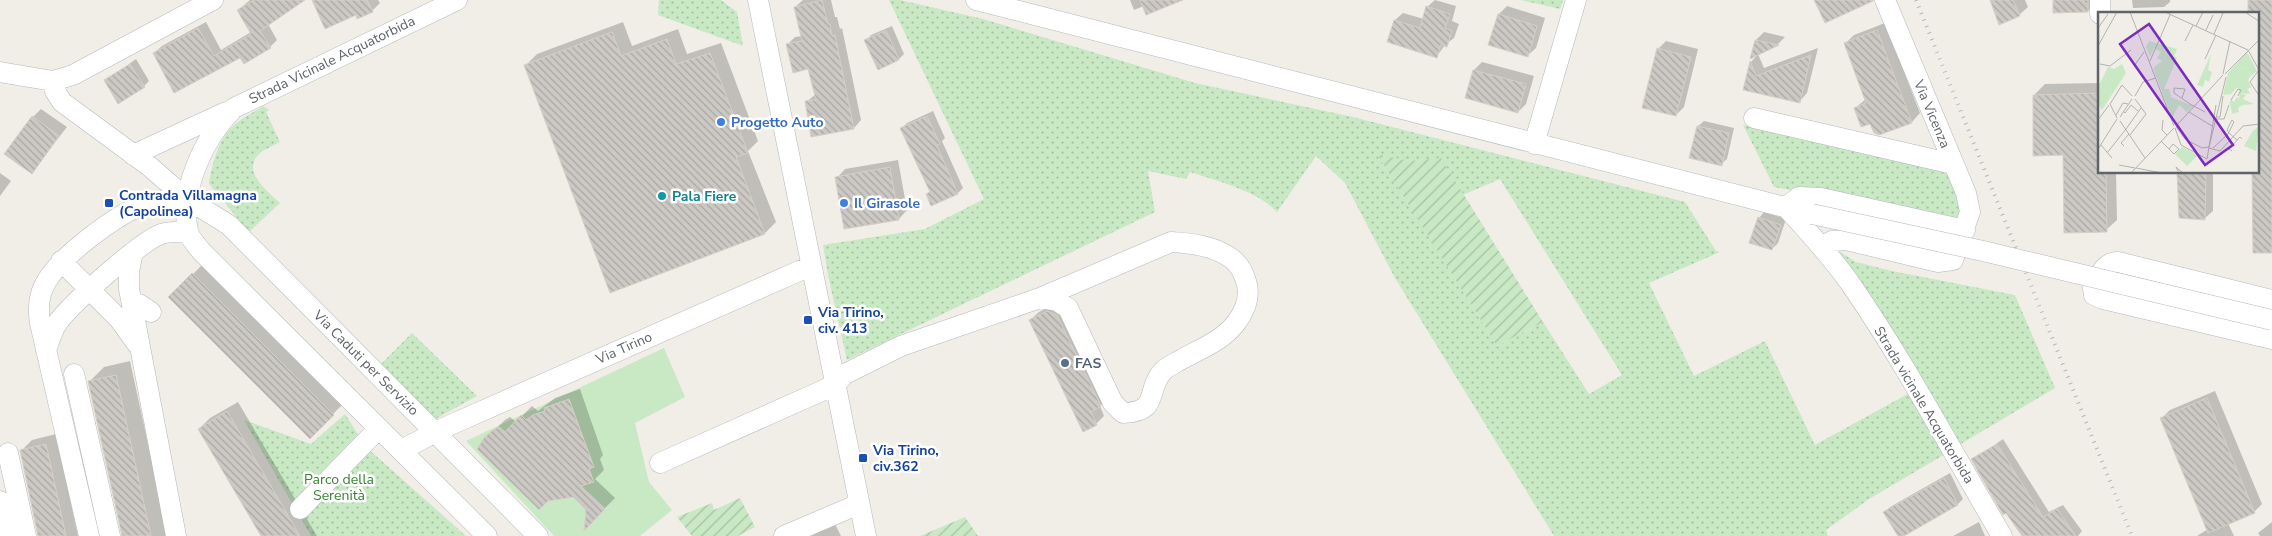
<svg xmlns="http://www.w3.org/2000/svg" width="2272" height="536" viewBox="0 0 2272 536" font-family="'Nunito Sans',sans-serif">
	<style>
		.grass { fill: url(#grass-dots); fill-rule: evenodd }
		.garden { fill: url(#garden-furrows) }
		.pitch { fill: #c8e9c4 }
		.shadow { fill: #0003 }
		.building { fill: url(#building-back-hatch); stroke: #d6cfc5 }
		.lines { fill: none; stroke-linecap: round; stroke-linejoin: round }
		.minor-casing { stroke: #b5b8bc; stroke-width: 21 }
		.minor { stroke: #fff; stroke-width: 20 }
		.rail { stroke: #b6b7b8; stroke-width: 4; stroke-dasharray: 1 6; stroke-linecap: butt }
		.minor-bridge-casing { stroke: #b5b8bc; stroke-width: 21; stroke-linecap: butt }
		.minor-bridge { stroke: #fff; stroke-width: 20 }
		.shop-dot { fill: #3f7fe0; stroke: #fff; stroke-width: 2 }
		.culture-dot { fill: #0f9aa8; stroke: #fff; stroke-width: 2 }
		.transit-dot { fill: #1a4fb4; stroke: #fff; stroke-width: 2 }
		.service-dot { fill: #5c6f8a; stroke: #fff; stroke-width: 2 }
		.labels { text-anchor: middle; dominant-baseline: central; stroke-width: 5; stroke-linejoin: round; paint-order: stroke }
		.street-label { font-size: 14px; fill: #5f6468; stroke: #fff }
		.shop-label { font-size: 14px; font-weight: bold; fill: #366cbe; stroke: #fff; text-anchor: start }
		.transit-label { font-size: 14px; font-weight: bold; fill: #164399; stroke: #fff; text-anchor: start }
		.culture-label { font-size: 14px; font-weight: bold; fill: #0d838f; stroke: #fff; text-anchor: start }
		.service-label { font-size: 14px; font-weight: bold; fill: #4e5e75; stroke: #fff; text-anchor: start }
		.park-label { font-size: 14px; fill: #378332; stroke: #fff }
		.inset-road { fill: none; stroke: #b3b3b1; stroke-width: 1 }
		.view { fill: #7b2cbf; fill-opacity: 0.15; stroke: #7b2cbf; stroke-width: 2.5 }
		.inset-edge { fill: none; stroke: #5f6468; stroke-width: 2.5 }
	</style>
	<defs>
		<pattern id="grass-dots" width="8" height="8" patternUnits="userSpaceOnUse" patternTransform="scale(1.25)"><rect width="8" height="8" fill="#c8e9c4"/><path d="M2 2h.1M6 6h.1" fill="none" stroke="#a6c0a3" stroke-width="1.8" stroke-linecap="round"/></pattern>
		<pattern id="garden-furrows" width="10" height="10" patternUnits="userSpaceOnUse" patternTransform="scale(1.25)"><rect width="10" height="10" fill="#c8e9c4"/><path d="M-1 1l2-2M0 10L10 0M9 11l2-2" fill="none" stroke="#a6c0a3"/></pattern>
		<pattern id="building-back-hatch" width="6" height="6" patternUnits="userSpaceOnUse" patternTransform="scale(1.25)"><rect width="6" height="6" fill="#ccc9c4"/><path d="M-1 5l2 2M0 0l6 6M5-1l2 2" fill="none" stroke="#a9a7a3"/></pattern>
	</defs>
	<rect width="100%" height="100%" fill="#f1eee8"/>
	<path class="grass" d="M659 0H721L737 12 743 46 658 15Z
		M889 0H900L983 19 1195 83 1353 117 1685 202 1716 251 1720 252 1649 283 1694 376 1765 341 1815 445 1913 391 1947 453 1869 499 1826 530 1828 536H1554L1395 278 1345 183 1316 156 1277 212C1258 191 1217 181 1190 172L1186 179 1148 171 1155 212 847 360 828 275 823 245 925 229 984 199ZM1378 155 1409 161 1441 159 1463 195 1500 179 1622 375 1589 394 1543 322 1497 346Z
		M1521 0H1563L1560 9Z
		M263 106 269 110 266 112 280 142C273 146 264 149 259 154 241 171 268 192 280 203L249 232 209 184C211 167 219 138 233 126 241 118 253 113 263 106Z
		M1743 125 1947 167 1962 210 1956 219 1774 187Z
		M1840 252 1856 262 1892 271 2015 295 2055 388 1954 448 1837 256Z
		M412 333 477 396 432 421 377 368Z
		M345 414 366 447 466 536H311L244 420 311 444Z"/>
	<path class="garden" d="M1377 154 1409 161 1441 158 1543 322 1497 346Z
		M740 498 755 527 738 536H692L677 517 712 503 714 510Z
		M965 517 978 536H920Z"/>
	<path class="pitch" d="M664 348 685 397 635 423 649 482 672 510 640 536H554L466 441Z"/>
	<path class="shadow" d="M250 0H302L268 24 277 40 270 47 241 56 175 91 154 53 162 46 206 22 221 50 251 32 238 10Z
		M313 0H378L380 3 372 11 356 14Z
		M803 0H831L835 17H837L840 29 842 28 861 120 854 128 806 102 816 94 809 68 787 45 795 37 802 36 795 7Z
		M1130 0H1176L1144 6 1134 10Z
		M1435 0 1456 6 1452 21 1459 24 1454 38 1445 45 1437 56 1389 41 1395 20 1403 13 1424 19 1427 7Z
		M1991 0H2025L2028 7 2019 15Z
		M2054 0H2096V3L2088 11Z
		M2132 0H2170V2L2164 7 2133 8Z
		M1507 6 1545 18 1536 48 1527 56 1499 14Z
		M623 22 632 46 678 29 687 54 721 43 758 141 748 151 776 222 765 233 526 65 537 54Z
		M1885 23 1920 113 1912 122 1879 133 1871 122 1855 108 1866 99 1846 43 1854 35Z
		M892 26 904 54 899 59 878 69 866 41 871 35Z
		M1764 32 1785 37 1778 44 1752 57 1756 40Z
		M1666 41 1698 49 1684 107 1676 115 1658 49Z
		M1818 48 1807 93 1799 102 1744 89 1751 62 1758 54 1764 68Z
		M136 59 149 81 144 86 105 81Z
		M1482 62 1534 76 1526 104 1518 112 1474 70Z
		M2100 83V172H2116L2117 220 2106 230 2034 95 2045 84Z
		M41 109 67 127 32 172 33 117Z
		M933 111 945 138 942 141 963 188 958 193 932 205 927 194 930 191 901 129 907 123Z
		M1704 121 1734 128 1727 159 1721 164 1691 157 1698 126Z
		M898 160 907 210 899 219 837 178 845 169Z
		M2178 172H2213V211L2204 219Z
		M0 173 11 181 0 196Z
		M1764 212 1786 219 1778 243 1772 249 1759 218Z
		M208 259 348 399 310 437 170 297Z
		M1056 303 1109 397 1100 406 1104 416 1096 424 1030 320 1039 312Z
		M130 361 168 536H123L89 382 104 367Z
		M580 389 603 455 600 459 604 470 595 479 615 498 586 527 587 510 573 496 485 439 505 420 510 417 516 422 532 406 538 411 555 398Z
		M2215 391 2262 504 2254 512 2228 523 2234 536H2197L2208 529 2162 418 2170 410Z
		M238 402 317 536H262L199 429 210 418Z
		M56 434 78 536H39L21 451 32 440Z
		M2003 439 2049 512 2063 505 2082 531 2078 536H2024L1973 460Z
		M1950 473 1963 499 1958 504 1899 536 1885 513 1890 507Z
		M1979 522 1985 536H1953Z
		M2272 522V536H2260L2258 533Z
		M835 524 841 536H811Z"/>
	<path class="building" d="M254 0H305L260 31 271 48 244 64 240 58 174 93 153 53 198 28 214 56 251 34 237 10Z
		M312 0H367L373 12 357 19 356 15 325 29Z
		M822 0 828 24H830L832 36 835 35 854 129 811 137 805 101 816 100 808 69 793 73 786 44 802 41 794 7Z
		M1140 0H1183L1146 15Z
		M1814 0H1873V1L1825 23Z
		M1990 0H2013L2020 16 1999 25Z
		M2053 0H2088V12L2053 13Z
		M2248 0H2272V253H2253L2252 172H2258V14H2248Z
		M1426 6 1450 14 1445 28 1452 31 1447 47 1441 45 1437 58 1387 42 1394 20 1420 28Z
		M1498 14 1537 26 1528 57 1488 45Z
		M886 30 899 60 878 70 864 40Z
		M1877 30 1912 123 1879 135 1874 133 1870 124 1861 127 1854 108 1866 103 1844 43Z
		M612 32 621 56 667 39 676 64 710 53 748 153 736 157 765 234 610 293 524 65Z
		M1755 40 1779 45 1750 59Z
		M1657 48 1691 57 1676 116 1642 108Z
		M1811 55 1800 103 1743 90 1750 61 1756 76Z
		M130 64 145 87 118 104 104 80Z
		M1473 70 1526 84 1518 113 1465 98Z
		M2100 93V172H2106L2107 232 2064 233 2063 155 2033 156V95Z
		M32 116 59 136 32 174 4 154Z
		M927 116 940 144 937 146 958 194 931 206 926 194 930 192 900 128Z
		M1697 126 1729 133 1722 166 1689 158Z
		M890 167 899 220 844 229 835 177Z
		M2177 172H2206L2205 220 2179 218Z
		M1758 217 1781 225 1772 250 1749 243Z
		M192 273 334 415 310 439 168 297Z
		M1047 311 1057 315 1101 406 1091 412 1097 425 1083 432 1029 320Z
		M116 375 151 536H122L88 381Z
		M2207 398 2255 513 2208 533 2160 418Z
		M569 399 594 467 589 469 594 482 581 486 605 509 584 531 586 510 573 497 548 501 539 510 477 449 484 438 493 430 499 427 505 432 521 415 526 420 533 415 545 411 544 408Z
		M227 411 300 536H261L198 429Z
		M46 444 66 536H38L20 450Z
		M1997 444 2043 517 2057 509 2076 536H2022L2006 513 2003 515 1971 459Z
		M1944 478 1958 505 1904 536H1898L1883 512Z"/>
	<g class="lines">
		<g class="minor-casing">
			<path id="minor" d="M457 0 234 108C205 136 179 190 188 231 189 238 197 245 201 251L487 536
				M758 0 866 536
				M976 0 1812 214
				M2100 0V14
				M0 72 53 81 73 75 213 0
				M53 81 55 91 62 102 149 166 187 199 229 225 538 536
				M1754 118 1953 164
				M1534 144 1576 0
				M133 155 226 112
				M1786 207C1809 233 1833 258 1852 286 1907 366 1952 452 2002 536
				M1786 207 1799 197 1821 198 1965 230
				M1821 246 1832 241 1846 240 1938 262 1953 260 1970 212 1966 193 1885 0
				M133 252 129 271V289L176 536
				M61 261 119 319 137 344
				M2272 300 2118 262C2103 262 2099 277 2093 288L2094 295 2103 299 2272 339
				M132 305 139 304 151 312
				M46 350C49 342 52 332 56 325 69 305 140 242 161 234 170 231 178 232 188 233
				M74 374 110 536
				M401 450 448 426 799 271 812 268
				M8 453 26 536
				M660 463 835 385 845 374 901 346 1040 298 1171 242C1194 243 1230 248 1242 271 1248 284 1250 293 1245 307 1234 336 1207 346 1182 359 1176 363 1168 366 1163 371 1145 390 1161 412 1123 413L1113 403 1068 308 1057 301 1040 298
				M0 501 8 536
				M300 509 379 428
				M89 536 40 323C38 310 38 298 44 286 57 258 119 212 148 203 160 200 175 200 187 199
				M784 536 859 504"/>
		</g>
		<use href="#minor" class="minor"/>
		<path class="rail" d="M1916 0 2132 536"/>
		<g class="minor-bridge-casing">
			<path id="minor-bridge" d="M1812 214 1983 251 2272 320"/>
		</g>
		<use href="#minor-bridge" class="minor-bridge"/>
	</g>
	<g class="shop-dot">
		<circle cx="721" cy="122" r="5"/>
		<circle cx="844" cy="203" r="5"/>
	</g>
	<circle class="culture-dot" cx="662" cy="196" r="5"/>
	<g class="transit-dot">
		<rect x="104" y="198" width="10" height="10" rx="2.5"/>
		<rect x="803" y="315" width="10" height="10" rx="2.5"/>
		<rect x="858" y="453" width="10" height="10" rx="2.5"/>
	</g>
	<circle class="service-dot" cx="1065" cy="363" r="5"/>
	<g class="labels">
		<g class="street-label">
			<text transform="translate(332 60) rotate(-26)">Strada Vicinale Acquatorbida</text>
			<text transform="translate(1932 114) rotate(67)">Via Vicenza</text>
			<text transform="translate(624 348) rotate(-24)">Via Tirino</text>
			<text transform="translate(366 363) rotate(45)">Via Caduti per Servizio</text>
			<text transform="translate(1924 405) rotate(59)">Strada vicinale Acquatorbida</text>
		</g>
		<g class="shop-label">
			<text x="731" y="122">Progetto Auto</text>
			<text x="854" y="203">Il Girasole</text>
		</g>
		<g class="transit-label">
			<text x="119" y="195">Contrada Villamagna<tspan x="119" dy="16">(Capolinea)</tspan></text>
			<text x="818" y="312">Via Tirino,<tspan x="818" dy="16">civ. 413</tspan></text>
			<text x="873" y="450">Via Tirino,<tspan x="873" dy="16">civ.362</tspan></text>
		</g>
		<g class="culture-label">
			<text x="672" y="196">Pala Fiere</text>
		</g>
		<g class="service-label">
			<text x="1075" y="363">FAS</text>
		</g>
		<g class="park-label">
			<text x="339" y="479">Parco della<tspan x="339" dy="16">Serenità</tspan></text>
		</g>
	</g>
	<g transform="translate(2098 12)">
		<rect width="161" height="161" fill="#f1eee8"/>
		<path d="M51 29 79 37 76 44 79 46 66 77H71L73 85 95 94 89 100 81 93 74 106 55 56 64 49 59 46 63 40 56 36 52 45 48 35ZM149 40 159 59 153 64 148 56 140 57 152 82 142 81 139 75 133 82 125 83 130 61ZM113 42 110 58 114 60 111 70 107 68 105 75 99 73ZM24 52 28 61 4 98 0 92V75L10 55 16 57ZM161 114 158 139 146 134 154 120ZM84 135 100 143 89 154 77 142Z" fill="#c8e9c4"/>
		<path d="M142 81 148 83 145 87 156 92 145 93 140 96 141 100 134 102 132 91 128 99 133 87 136 90 139 85 141 87Z" fill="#c8e9c4"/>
		<path d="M148 56 153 64 150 68 153 75 150 77 140 65V57Z" fill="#c8e9c4"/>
		<path class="inset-road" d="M32 0 76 114M147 0 162 10M69 1 150 38 161 58 152 70 162 85M98 14 105 0M0 16 10 2M108 18 115 3M116 22 125 1M87 29 95 13M0 34 19 0M107 47 118 23M52 49 72 3M2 52 12 54 33 38M36 54 46 40M125 62 132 29M127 62 162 27M37 84 45 70 58 66M84 86 87 77 76 76V81L92 92 107 100M133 88 140 77 143 78 140 84M25 99 27 101 33 93 40 99M91 100 114 114M18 103 25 91 30 92M22 105 34 87M118 105H122L125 84M19 106 12 92 24 73 34 84M118 107H126L131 93M0 108 11 93M65 108 64 118 69 123M22 109 47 146M78 114 125 63M145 114 162 112M78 115 87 127 104 136 111 135M77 116 83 133 109 147M28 117 43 96M131 120 136 110 134 108 129 118 131 121M32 123 48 102 37 87M63 129 76 142 81 137 75 132 71 137M3 133 14 146M26 134 23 131 31 122M111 135 128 65M111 136 122 139 145 114M115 136 131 121 139 128M0 137 19 107M134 139 131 137 142 125 144 127M9 141 28 117M109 147 118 93M21 153 37 156M38 156 64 161M33 161 76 116M81 161 78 155 85 161"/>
		<path class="view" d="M51 12 135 133 107 153 22 32Z"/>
		<rect width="161" height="161" class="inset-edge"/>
	</g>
</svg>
